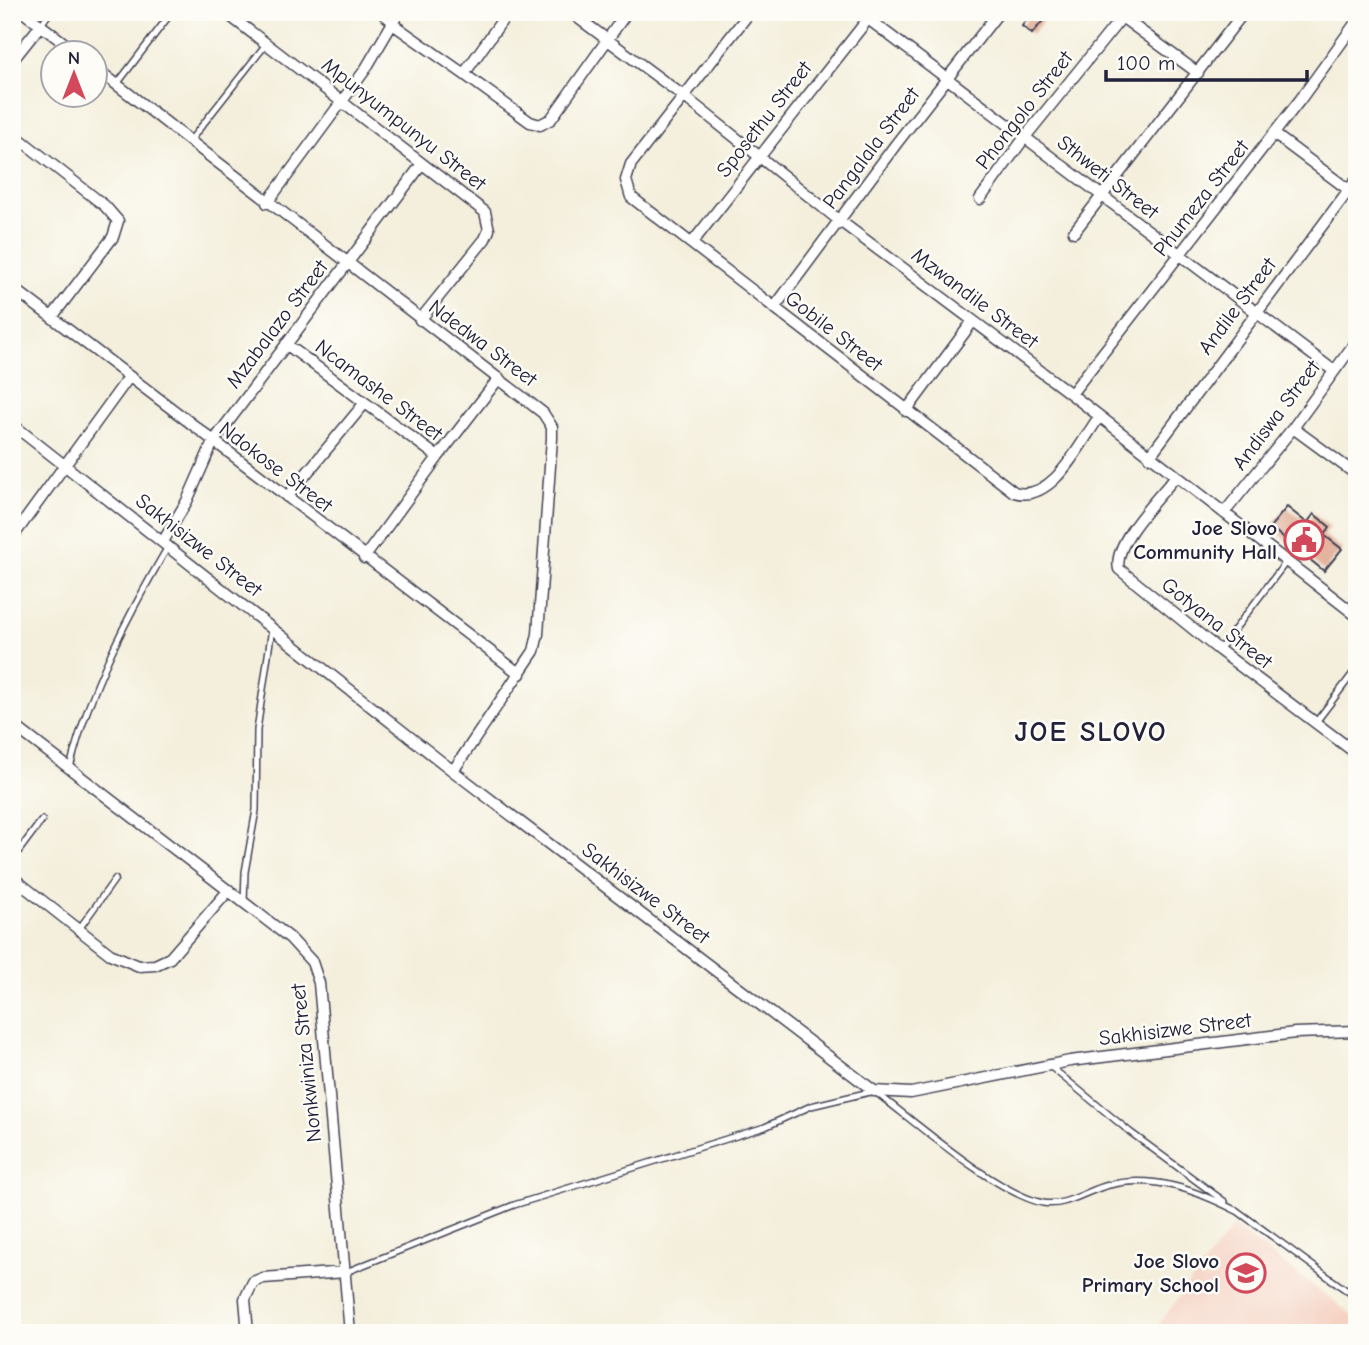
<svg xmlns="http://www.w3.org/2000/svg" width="1369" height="1345" viewBox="0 0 1369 1345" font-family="'Comic Neue',sans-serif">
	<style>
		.built { fill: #f5d2c2 }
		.building { fill: #dfa891 }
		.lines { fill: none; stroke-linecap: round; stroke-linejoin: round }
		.lane-casing { stroke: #424153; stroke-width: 8 }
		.street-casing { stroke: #424153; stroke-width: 13 }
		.lane { stroke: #fff; stroke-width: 5 }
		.street { stroke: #fff; stroke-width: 10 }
		.labels { text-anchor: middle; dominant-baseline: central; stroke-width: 5; stroke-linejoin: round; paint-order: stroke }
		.street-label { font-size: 21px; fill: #22223b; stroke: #fdfcf7 }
		.poi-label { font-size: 21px; font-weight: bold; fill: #22223b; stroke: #fdfcf7; text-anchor: end }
		.district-label { font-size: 28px; font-weight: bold; letter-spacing: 2px; fill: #22223b; stroke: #fdfcf7 }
	</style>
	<rect width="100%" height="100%" fill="#fdfcf7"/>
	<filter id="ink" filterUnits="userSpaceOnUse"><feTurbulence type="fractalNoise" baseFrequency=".0143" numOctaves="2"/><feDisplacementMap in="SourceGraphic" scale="14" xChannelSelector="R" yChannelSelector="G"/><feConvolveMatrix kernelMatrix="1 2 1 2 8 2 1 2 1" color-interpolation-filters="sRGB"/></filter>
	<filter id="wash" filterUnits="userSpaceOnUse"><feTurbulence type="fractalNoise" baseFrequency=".00686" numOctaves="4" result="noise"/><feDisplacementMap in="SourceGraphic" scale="28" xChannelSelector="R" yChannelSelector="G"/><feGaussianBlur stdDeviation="1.57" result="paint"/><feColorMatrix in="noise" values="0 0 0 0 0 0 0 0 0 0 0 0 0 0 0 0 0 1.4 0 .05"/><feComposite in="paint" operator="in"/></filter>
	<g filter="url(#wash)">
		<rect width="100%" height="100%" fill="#f4efdc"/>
		<path class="built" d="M1233 1226 1357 1319V1333H1152Z"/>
		<g id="blocks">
			<path class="building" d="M1032 12H1050L1032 34 1022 26Z
				M1287 507 1307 523 1314 514 1330 527 1324 535 1342 549 1324 571 1270 527Z"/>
		</g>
	</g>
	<g filter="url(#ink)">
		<use href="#blocks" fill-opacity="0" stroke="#424153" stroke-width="2"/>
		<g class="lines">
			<g class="lane-casing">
				<path id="lane" d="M377 12 391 23
					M40 26 50 12
					M117 84 172 12
					M189 142 267 43
					M1219 650 1286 562
					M1316 722 1357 668
					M70 768C89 689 128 615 169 545
					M12 860 42 820
					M244 902 245 872 256 810 257 730 272 628
					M79 929 115 879
					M1051 1067 1130 1132 1225 1202
					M1236 1210 1357 1298
					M346 1272 514 1205 765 1127 811 1106 874 1091C914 1121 997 1194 1043 1203 1067 1207 1087 1190 1109 1185 1155 1174 1197 1191 1237 1211"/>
			</g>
			<g class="street-casing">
				<path id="street" d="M23 12 76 52
					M225 12 485 212 489 230 485 239 420 320
					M508 12 464 74 530 122 540 125 551 119 627 12
					M570 12 686 98 840 221 1071 394 1357 616
					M750 12 631 164 626 180 631 197 1014 492C1052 504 1079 445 1099 417
					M859 12 1334 371
					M1115 12 1198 73
					M394 25 464 74
					M12 61 40 26
					M94 67 543 413 552 427V438L538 634 534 651 453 771
					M12 133 105 206 118 221 113 237 52 317
					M1274 134 1357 196
					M980 199 1025 137 1126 12
					M267 203 365 70 399 12
					M1074 232 1244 12
					M692 243 868 19
					M12 287 520 674
					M774 308 896 144 999 12
					M286 344 438 457 499 378
					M1071 394 1300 100 1357 21
					M906 411 973 321
					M12 424 453 771 874 1091 911 1093 1070 1061 1295 1033 1357 1031
					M1293 428 1357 475
					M1149 457 1357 179
					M1175 477C1159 498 1112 543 1119 569L1219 650 1357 754
					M287 497 364 404
					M1224 513 1293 428 1357 340
					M12 538 129 377
					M164 540 187 501 213 442 422 164
					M364 558 438 457
					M12 724 290 938 312 962 319 983 350 1333
					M12 877 110 954 139 966 155 965 170 958 229 890
					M248 1333 245 1299 253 1282 263 1278 346 1272"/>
			</g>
			<use href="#lane" class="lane"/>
			<use href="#street" class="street"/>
		</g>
	</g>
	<defs>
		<g id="civic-ring" transform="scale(2.0125)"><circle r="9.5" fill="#fdfcf7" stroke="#d1495b" stroke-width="1.5"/><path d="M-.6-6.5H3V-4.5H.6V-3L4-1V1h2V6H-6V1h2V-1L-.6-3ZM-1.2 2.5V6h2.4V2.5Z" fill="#d1495b"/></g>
		<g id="school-ring" transform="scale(2.0125)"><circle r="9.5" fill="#fdfcf7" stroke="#d1495b" stroke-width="1.5"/><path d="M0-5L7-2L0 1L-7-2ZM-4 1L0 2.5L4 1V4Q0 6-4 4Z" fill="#d1495b"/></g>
	</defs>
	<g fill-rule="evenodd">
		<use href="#civic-ring" x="1304" y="540"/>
		<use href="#school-ring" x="1246" y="1273"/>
	</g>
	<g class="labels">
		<g class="street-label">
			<text transform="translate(1024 110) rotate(-52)">Phongolo Street</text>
			<text transform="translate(764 119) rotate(-52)">Sposethu Street</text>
			<text transform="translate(404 124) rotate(38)">Mpunyumpunyu Street</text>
			<text transform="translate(871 148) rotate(-53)">Pangalala Street</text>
			<text transform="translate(1108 177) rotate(38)">Sthweti Street</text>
			<text transform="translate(1201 198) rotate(-52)">Phumeza Street</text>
			<text transform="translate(975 298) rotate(37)">Mzwandile Street</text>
			<text transform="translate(1237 306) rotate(-53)">Andile Street</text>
			<text transform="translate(277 324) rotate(-53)">Mzabalazo Street</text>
			<text transform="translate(834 331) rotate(38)">Gobile Street</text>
			<text transform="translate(483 343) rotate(37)">Ndedwa Street</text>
			<text transform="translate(379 390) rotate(37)">Ncamashe Street</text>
			<text transform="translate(1276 415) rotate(-53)">Andiswa Street</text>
			<text transform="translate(276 467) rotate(37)">Ndokose Street</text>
			<text transform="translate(199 545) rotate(38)">Sakhisizwe Street</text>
			<text transform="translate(1217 623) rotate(38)">Gotyana Street</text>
			<text transform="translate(646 893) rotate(37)">Sakhisizwe Street</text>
			<text transform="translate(1175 1029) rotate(-7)">Sakhisizwe Street</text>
			<text transform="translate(306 1063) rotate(-96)">Nonkwiniza Street</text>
		</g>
		<g class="poi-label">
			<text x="1277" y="528">Joe Slovo<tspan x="1277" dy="24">Community Hall</tspan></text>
			<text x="1219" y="1261">Joe Slovo<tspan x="1219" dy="24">Primary School</tspan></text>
		</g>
		<g class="district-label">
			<text x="1091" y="732">JOE SLOVO</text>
		</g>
	</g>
	<rect width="1369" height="1345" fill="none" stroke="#fdfcf7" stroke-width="42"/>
	<g transform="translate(74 74)"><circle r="33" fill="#fdfcf7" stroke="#a5a5ac" stroke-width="2"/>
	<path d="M0-5L12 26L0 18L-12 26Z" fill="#d1495b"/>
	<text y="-10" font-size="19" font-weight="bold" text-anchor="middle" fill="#22223b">N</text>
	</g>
	<path d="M1106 70v10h201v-10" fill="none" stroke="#22223b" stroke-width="3.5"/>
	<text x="1117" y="70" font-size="21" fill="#22223b" stroke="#fdfcf7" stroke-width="5" paint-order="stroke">100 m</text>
</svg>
